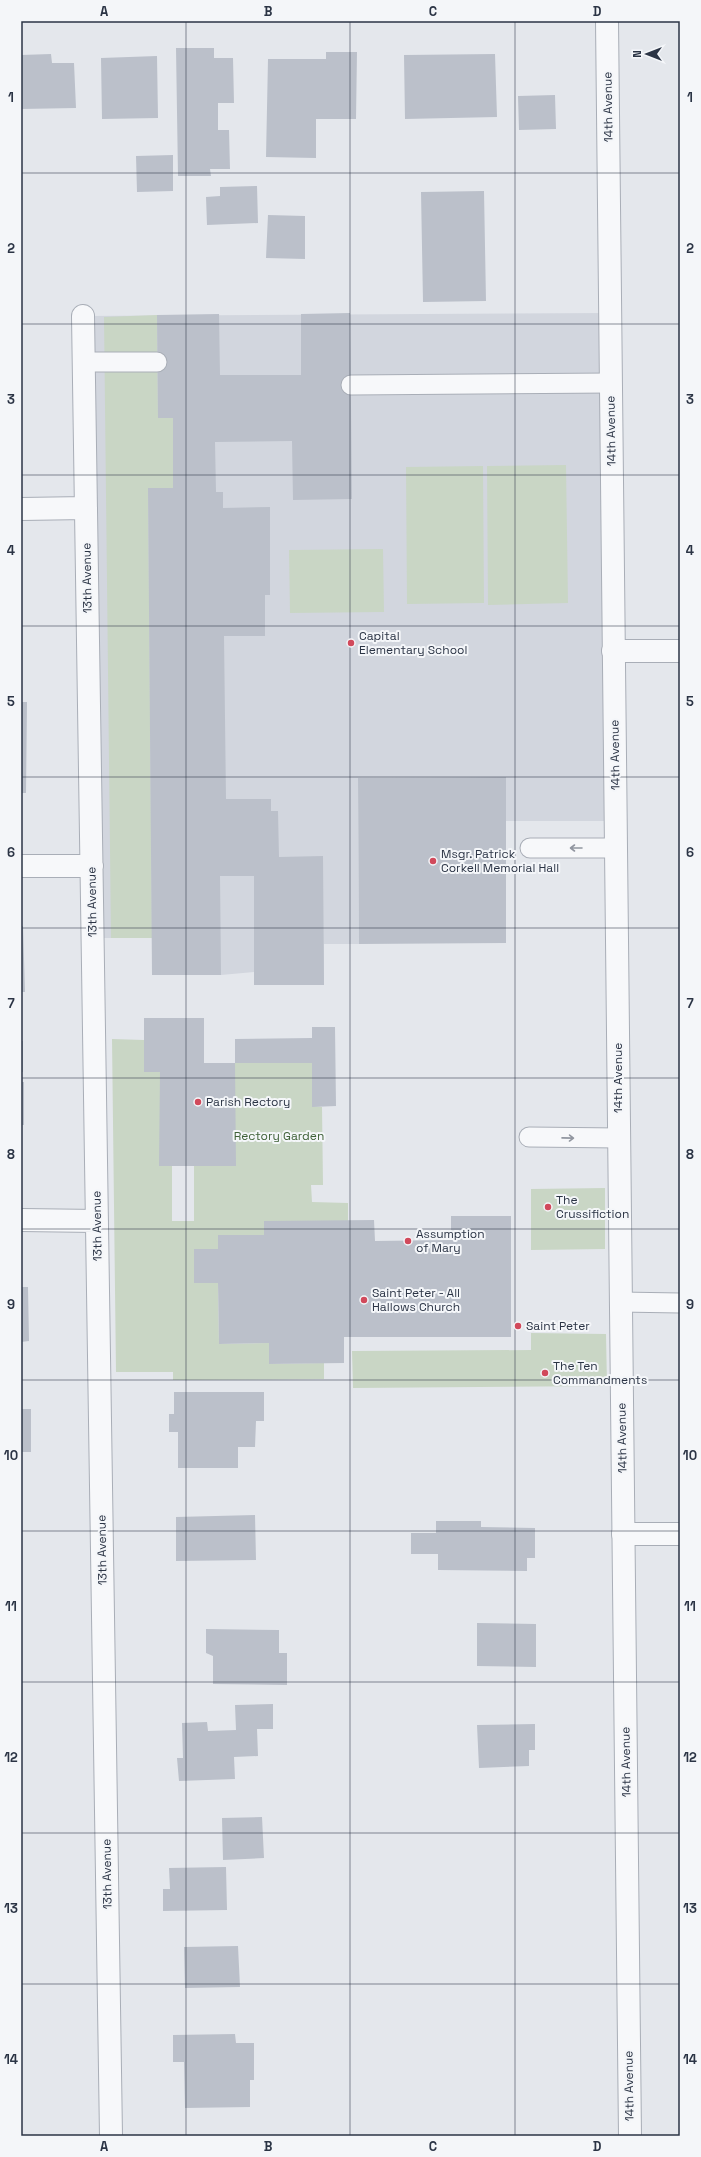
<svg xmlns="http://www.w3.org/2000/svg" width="701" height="2157" viewBox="0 0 701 2157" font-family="'Space Grotesk',sans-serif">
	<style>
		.built { fill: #d2d6de }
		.green { fill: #c9d6c5 }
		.building { fill: #bbc0ca }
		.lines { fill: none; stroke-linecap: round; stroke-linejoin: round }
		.service-casing { stroke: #a9aeb7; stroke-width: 21 }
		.minor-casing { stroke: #a9aeb7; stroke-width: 24 }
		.tertiary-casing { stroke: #a9aeb7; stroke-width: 24 }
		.service { stroke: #f7f8fa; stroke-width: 19 }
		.minor { stroke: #f7f8fa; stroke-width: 22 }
		.tertiary { stroke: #f7f8fa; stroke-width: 22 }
		.oneway { stroke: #9196a0 }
		.grid { fill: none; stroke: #2b3445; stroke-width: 1; stroke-opacity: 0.55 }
		.poi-dot { fill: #d1495b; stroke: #f4f6f9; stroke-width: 1.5 }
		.labels { text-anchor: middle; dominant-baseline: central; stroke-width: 4; stroke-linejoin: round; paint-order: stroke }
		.street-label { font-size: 12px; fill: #2b3445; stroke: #f4f6f9 }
		.poi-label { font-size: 12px; fill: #2b3445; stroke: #f4f6f9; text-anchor: start }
		.park-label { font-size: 12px; fill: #3f6138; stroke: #f4f6f9 }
		.neatline { fill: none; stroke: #2b3445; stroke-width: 1.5 }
		.grid-label { font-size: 13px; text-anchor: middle; font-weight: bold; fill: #2b3445 }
	</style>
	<rect width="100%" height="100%" fill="#e4e7ec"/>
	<path class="built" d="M610 313 615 821H506V777L358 778 359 944H324V985H254V972L221 975 154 973 152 938H93L83 316Z"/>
	<path class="green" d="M157 315 158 418H173V488H148L152 938H111L104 317Z
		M566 465 568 603 488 605 487 466Z
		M483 466 484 603 407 604 406 467Z
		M383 549 384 612 290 613 289 550Z
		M112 1039 144 1040V1072H160V1131L172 1166V1221H194V1166L235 1063H312V1106L322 1107 323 1185H311L312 1202 348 1203V1221H264V1235L218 1236V1249H194V1283H218L219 1344 269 1343V1364L324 1363V1379L173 1380V1372H116Z
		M605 1188V1249L531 1250V1189Z
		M531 1333 606 1334 607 1386 353 1388 352 1351 531 1350Z"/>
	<path class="building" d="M176 48H214V58H233L234 103H218V130H229L230 169H210L211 176H178Z
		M326 52H357L356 119H316V158L266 157 268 59H326Z
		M51 54 52 63H74L76 108 21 109V55Z
		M495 54 497 117 405 119 404 55Z
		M157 56 158 118 102 119 101 58Z
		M555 95 556 129 519 130 518 96Z
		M173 155V191L137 192 136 156Z
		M257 186 258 223 207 225 206 197 220 196V187Z
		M484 191 486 301 423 302 421 192Z
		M268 215 305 216V259L266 258Z
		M350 313 352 499 293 500 292 441 215 442 216 492H223V508L270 507V595H265V636H224L226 799H271V811H278L279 857 323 856 324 985H254V876H220L221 975H152L148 488H173V418H158L157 315 219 314 220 375H301V314Z
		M21 702H27L26 793H21Z
		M506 777V943L359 944 358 778Z
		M21 926H23L25 992H21Z
		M144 1018H204V1063H235L236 1166H159L160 1072H144Z
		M312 1027H335L336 1106 312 1107V1063H235V1039L312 1038Z
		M21 1041H23V1072H21Z
		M21 1082H24V1125H21Z
		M451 1216H511V1337H344V1363L269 1364V1343L219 1344 218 1283H194V1249H218V1235H264V1221L374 1220 375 1241 451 1240Z
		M21 1287H28L29 1341 21 1342Z
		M174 1392H264V1421H256L255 1447H238V1468H178V1432H169V1414H174Z
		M21 1409H31V1452H21Z
		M255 1515 256 1560 176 1561V1517Z
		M436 1521H481V1527L535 1528V1558H527V1571L438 1570V1554H411V1533H436Z
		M477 1623 536 1624V1667L477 1666Z
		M206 1629 279 1630V1653H287V1685L213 1684V1656L206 1653Z
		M273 1704V1729H257L258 1756 234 1757 235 1779 179 1781 177 1758H183L182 1723 207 1722 208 1731 236 1730 235 1705Z
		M535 1724V1750H529V1766L479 1768 477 1725Z
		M262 1817 264 1858 223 1860 222 1818Z
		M226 1867 227 1910 163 1911V1889H170L169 1868Z
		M238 1946 240 1987 185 1988 184 1947Z
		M235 2034 236 2043H254V2080H250V2107L185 2108 184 2062H173V2035Z"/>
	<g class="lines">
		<g class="service-casing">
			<path id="service" d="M84 362H157
				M351 385 611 383
				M530 848H615
				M529 1137 619 1138
				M620 1302 680 1303"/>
		</g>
		<g class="minor-casing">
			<path id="minor" d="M83 316 111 2136
				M21 509 86 508
				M613 651H680
				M21 866H92
				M21 1220 97 1221
				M623 1534H680"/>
		</g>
		<g class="tertiary-casing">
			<path id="tertiary" d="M607 21 630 2136"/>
		</g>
		<use href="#service" class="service"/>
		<use href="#minor" class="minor"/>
		<use href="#tertiary" class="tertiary"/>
	</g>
	<defs><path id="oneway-shaft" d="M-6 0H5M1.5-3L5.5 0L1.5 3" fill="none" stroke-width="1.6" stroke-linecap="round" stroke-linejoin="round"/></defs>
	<g class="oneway">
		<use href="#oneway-shaft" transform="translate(576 848) rotate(180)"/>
		<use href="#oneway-shaft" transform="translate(568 1138) rotate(1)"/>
	</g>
	<path class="grid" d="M186 21V2136M350 21V2136M515 21V2136M21 173H680M21 324H680M21 475H680M21 626H680M21 777H680M21 928H680M21 1078H680M21 1229H680M21 1380H680M21 1531H680M21 1682H680M21 1833H680M21 1984H680"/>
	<g class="poi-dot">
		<circle cx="351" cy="643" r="4"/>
		<circle cx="433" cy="861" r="4"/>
		<circle cx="198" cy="1102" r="4"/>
		<circle cx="548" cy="1207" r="4"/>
		<circle cx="408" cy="1241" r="4"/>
		<circle cx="364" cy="1300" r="4"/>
		<circle cx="518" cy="1326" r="4"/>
		<circle cx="545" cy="1373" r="4"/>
	</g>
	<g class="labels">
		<g class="street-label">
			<text transform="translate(608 107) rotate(-91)">14th Avenue</text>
			<text transform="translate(611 431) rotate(-91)">14th Avenue</text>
			<text transform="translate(87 578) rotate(-91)">13th Avenue</text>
			<text transform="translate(615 755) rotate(-91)">14th Avenue</text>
			<text transform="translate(92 902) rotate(-91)">13th Avenue</text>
			<text transform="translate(618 1078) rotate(-90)">14th Avenue</text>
			<text transform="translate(97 1226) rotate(-91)">13th Avenue</text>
			<text transform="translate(622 1438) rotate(-91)">14th Avenue</text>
			<text transform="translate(102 1550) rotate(-91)">13th Avenue</text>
			<text transform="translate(626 1762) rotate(-91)">14th Avenue</text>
			<text transform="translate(107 1874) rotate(-91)">13th Avenue</text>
			<text transform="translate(629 2086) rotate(-91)">14th Avenue</text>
		</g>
		<g class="poi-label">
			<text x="359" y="636">Capital<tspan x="359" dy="14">Elementary School</tspan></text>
			<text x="441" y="854">Msgr. Patrick<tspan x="441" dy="14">Corkell Memorial Hall</tspan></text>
			<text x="206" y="1102">Parish Rectory</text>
			<text x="556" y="1200">The<tspan x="556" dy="14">Crussifiction</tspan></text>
			<text x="416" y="1234">Assumption<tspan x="416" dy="14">of Mary</tspan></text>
			<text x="372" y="1293">Saint Peter - All<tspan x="372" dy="14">Hallows Church</tspan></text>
			<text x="526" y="1326">Saint Peter</text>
			<text x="553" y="1366">The Ten<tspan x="553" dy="14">Commandments</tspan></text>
		</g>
		<g class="park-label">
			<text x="279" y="1136">Rectory Garden</text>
		</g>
	</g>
	<rect width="701" height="2157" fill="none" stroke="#f4f6f9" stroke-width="44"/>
	<g transform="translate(647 54) rotate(270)" stroke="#f4f6f9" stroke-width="3" paint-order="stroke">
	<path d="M0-3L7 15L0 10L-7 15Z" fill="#2b3445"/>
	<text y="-6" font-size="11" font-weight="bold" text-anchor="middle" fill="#2b3445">N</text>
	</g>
	<rect x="22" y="22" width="657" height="2113" class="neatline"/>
	<g class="grid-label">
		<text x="104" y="16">A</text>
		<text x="268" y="16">B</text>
		<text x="433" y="16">C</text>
		<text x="597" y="16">D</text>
		<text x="11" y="102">1</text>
		<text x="690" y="102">1</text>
		<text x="11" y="253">2</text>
		<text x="690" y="253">2</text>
		<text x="11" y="404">3</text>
		<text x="690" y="404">3</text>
		<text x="11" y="555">4</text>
		<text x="690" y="555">4</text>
		<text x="11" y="706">5</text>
		<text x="690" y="706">5</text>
		<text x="11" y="857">6</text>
		<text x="690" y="857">6</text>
		<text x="11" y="1008">7</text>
		<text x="690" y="1008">7</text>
		<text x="11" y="1159">8</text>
		<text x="690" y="1159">8</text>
		<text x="11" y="1309">9</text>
		<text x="690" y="1309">9</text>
		<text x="11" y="1460">10</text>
		<text x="690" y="1460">10</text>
		<text x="11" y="1611">11</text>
		<text x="690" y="1611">11</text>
		<text x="11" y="1762">12</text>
		<text x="690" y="1762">12</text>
		<text x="11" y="1913">13</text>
		<text x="690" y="1913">13</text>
		<text x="11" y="2064">14</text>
		<text x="690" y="2064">14</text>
		<text x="104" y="2151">A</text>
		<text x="268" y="2151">B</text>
		<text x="433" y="2151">C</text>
		<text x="597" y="2151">D</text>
	</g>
</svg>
